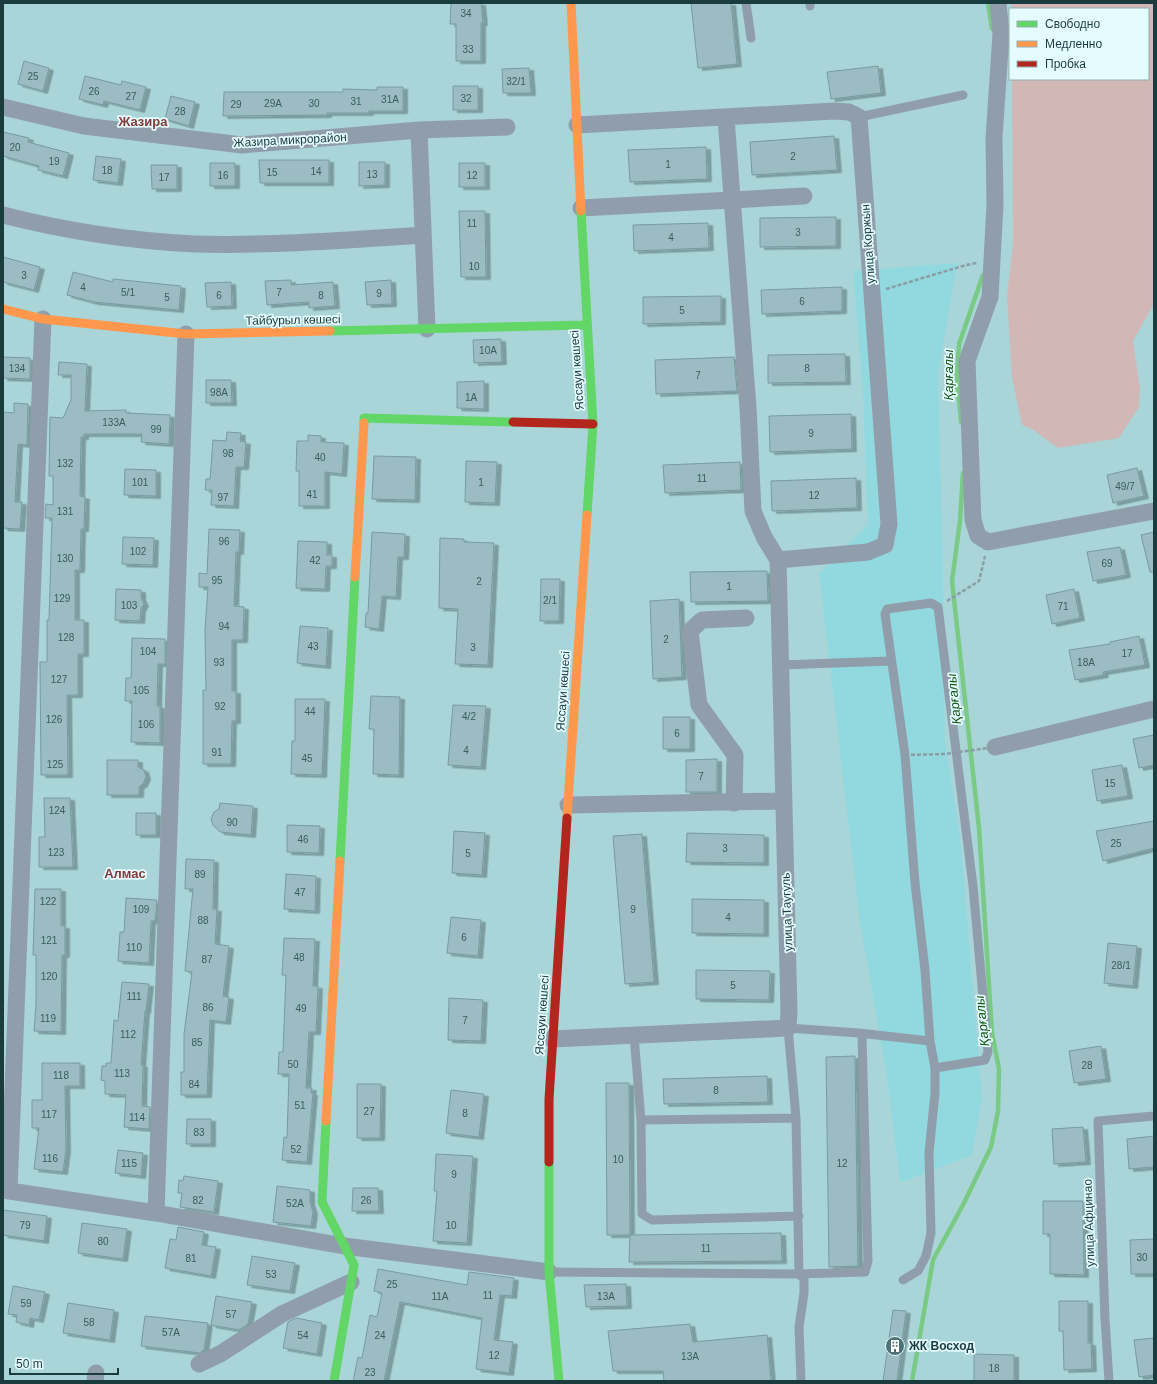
<svg xmlns="http://www.w3.org/2000/svg" width="1157" height="1384" viewBox="0 0 1157 1384" font-family="Arial,sans-serif">
	<style>
		.built { fill: #92d9df }
		.green { fill: #d1b8b7 }
		.lines { fill: none; stroke-linecap: round; stroke-linejoin: round }
		.stream { stroke: #79ca85; stroke-width: 4.5 }
		.building { fill: #9bbcc3; stroke: #789aa0; filter: url(#shadow) }
		.path { stroke: #8a9da7; stroke-width: 2.5; stroke-dasharray: 4 2; stroke-linecap: butt }
		.lane { stroke: #909eac; stroke-width: 9 }
		.street { stroke: #909eac; stroke-width: 17 }
		.fast { stroke: #63d668; stroke-width: 9 }
		.slow { stroke: #ff974d; stroke-width: 9 }
		.jam { stroke: #b3261e; stroke-width: 9 }
		.path-bridge { stroke: #8a9da7; stroke-width: 2.5; stroke-dasharray: 4 2; stroke-linecap: butt }
		.labels { text-anchor: middle; dominant-baseline: central; stroke-width: 3.5; stroke-linejoin: round; paint-order: stroke }
		.number-label { font-size: 10px; fill: #3a5c60 }
		.street-label { font-size: 12px; fill: #1a3c3f; stroke: #e5fcfe }
		.poi-label { font-size: 12px; font-weight: bold; fill: #1a3c3f; stroke: #e5fcfe; text-anchor: start }
		.neighbourhood-label { font-size: 13px; font-weight: bold; fill: #833b3a; stroke: #e5fcfe }
		.water-label { font-size: 13px; font-style: italic; fill: #145613; stroke: #e5fcfe }
	</style>
	<defs>
		<filter id="shadow"><feDropShadow dx="4.5" dy="2.5" stdDeviation="0" flood-color="#0004"/></filter>
	</defs>
	<rect width="100%" height="100%" fill="#a9d5d9"/>
	<path class="built" d="M957 263 938 375 943 565 945 742 960 835 982 1099 972 1155 900 1183 886 1070 860 923 819 573 868 524 863 394 853 271Z"/>
	<path class="green" d="M1011 3H1154V304L1133 341 1140 388 1139 407 1119 438 1058 448 1032 429 1022 425 1012 378 1007 296 1013 243 1012 79H1148V9H1012Z"/>
	<g class="lines">
		<path class="stream" d="M988 3 992 29
			M961 422 957 377 959 344 983 275
			M912 1381 933 1260 964 1203 991 1147 998 1111 999 1069 992 1033 979 828 952 581 960 521 963 473"/>
	</g>
	<path class="building" d="M451 3H481L483 23H481V61H456V24H450Z
		M691 3H731L737 64 698 68Z
		M24 61 49 68 43 91 18 84Z
		M878 66 881 93 831 99 827 72Z
		M529 68 531 93H503L502 69Z
		M85 76 121 85 122 81 146 87 140 110 104 101 103 105 79 99Z
		M453 86H478V110H453Z
		M377 87H403V111H369V113H327V115L223 116 224 92H343V89L377 90Z
		M171 96 195 102 189 126 165 119Z
		M3 132 29 138 28 142 69 153 63 176 38 170 39 166 3 156Z
		M834 136 837 170 752 175 750 142Z
		M706 147 707 179 630 182 628 150Z
		M96 156 121 159 118 183 93 180Z
		M259 160H329V183H260Z
		M359 162H385V185L359 186Z
		M210 163H235V186H210Z
		M459 163H485V187H459Z
		M151 165H177V189H152Z
		M459 211H485L486 277H461Z
		M836 217V246L760 247V218Z
		M708 223 709 248 634 251 633 225Z
		M3 257 40 267 34 290 3 282Z
		M73 272 113 282V279L181 286 179 310 94 302 67 295Z
		M291 280V285L333 282 335 306 309 308V302L267 305 265 281Z
		M391 280 392 304 367 305 365 282Z
		M231 282 232 306 207 307 205 283Z
		M842 287V311L762 314 761 290Z
		M721 296V322L643 324V297Z
		M501 339 502 362 474 363 473 340Z
		M845 354 846 382 768 383V355Z
		M3 357 30 358V379L3 378Z
		M734 357 737 391 656 394 655 360Z
		M59 362 87 364 85 411 126 410V413L170 415 169 444 141 442 142 434H84V437H81L80 496 85 497 84 529H81L80 570H75V620H84V654H78V695H67L68 775H41L40 662H47V620H49L52 518H45L46 504 53 505V476H49L50 417 63 418 71 400V375H58Z
		M206 380H231L232 403H206Z
		M484 381V409L457 408V382Z
		M14 403 28 404 27 445 18 444 15 502H22L20 529 3 528V412L14 413Z
		M851 414 852 449 770 452 769 416Z
		M227 432 241 433 240 441 246 442 244 467H236L234 506 211 505 212 490H205L206 479H210L213 440 226 441Z
		M308 435 321 436V442L344 443 342 474 325 472V506H299V471H296L297 441H308Z
		M374 456 416 457 415 500 372 499Z
		M466 461 497 462 495 503 465 502Z
		M740 462 741 490 665 493 663 465Z
		M1137 468 1144 496 1113 503 1107 475Z
		M125 469 156 470V496L124 495Z
		M856 478 857 508 772 511 771 481Z
		M209 529 240 530 239 552H236L234 606 244 607 243 640H232V691H236V721H232L231 764H203V690H206L205 630 208 587H199V573L207 574Z
		M372 532 405 534 404 557H398L396 597 382 596 379 629 365 627 366 613H368Z
		M1154 532V572H1150L1141 535Z
		M123 537 154 538 153 565 122 564Z
		M440 538 464 539V542L494 543 488 665 455 664 458 609 439 608Z
		M298 541 327 542V555H332V566H326L325 589 296 588Z
		M1120 547 1126 575 1093 581 1087 552Z
		M767 571 768 601 691 602 690 572Z
		M541 579H560L559 621H540Z
		M116 589 141 590V598L144 604 141 609 140 621 115 620Z
		M1074 589 1080 618 1052 624 1046 595Z
		M679 599 682 677 653 679 650 601Z
		M300 626 328 628 326 666 297 663Z
		M1139 636 1145 665 1103 672 1104 675 1075 680 1069 650 1110 644V642Z
		M132 638 165 639V664H158L157 706H160V743L131 742 132 701H125L126 678H131Z
		M371 696 400 697 399 775 373 774 374 729H369Z
		M295 699H325L322 775 291 774 292 741H295Z
		M453 705 486 706 481 767 448 765Z
		M663 717H690V749H663Z
		M1154 735V765L1139 768 1133 739Z
		M717 759V792H686V760Z
		M107 760H138V767L144 770 146 777 143 784 139 787V795H107Z
		M1122 765 1128 796 1097 801 1092 770Z
		M44 798H70L73 867H39V837H45Z
		M220 803 253 806 251 835 220 832 213 825 211 819 214 812 219 809Z
		M136 813H156V835H136Z
		M1154 821V848L1103 861 1096 831Z
		M287 825 320 826 319 853 287 852Z
		M454 831 485 833 482 875 452 873Z
		M687 833 764 835V863L686 862Z
		M642 834 654 982 625 984 613 836Z
		M186 859 214 860 213 909H217L215 944 229 946 223 996 229 997 226 1022 210 1020 207 1095H181V1072H184V1034L192 972 185 971 193 889H185Z
		M286 874 316 876 315 911 284 909Z
		M35 889H61V926H65V955H62L61 1032 34 1031 36 1004V955H33Z
		M126 898 157 900 155 921H151L149 963 118 961 120 932H124Z
		M692 899 764 900V934L692 933Z
		M451 917 481 920 478 956 447 953Z
		M284 938 315 939 313 986H318L316 1032H309L306 1088H312L311 1093H313L307 1162 282 1160 284 1137 287 1138 289 1074H278L279 1052H283L286 975H282Z
		M1108 943 1137 946 1133 986 1104 983Z
		M696 970 770 971 769 1000 696 999Z
		M122 982 149 984 146 1011H145L141 1065H143L142 1106 150 1107 149 1129 124 1127 126 1095 105 1094V1081L101 1080 102 1066H106V1063H111L114 1020 118 1021Z
		M449 998 483 1000 481 1041 448 1040Z
		M1101 1046 1106 1079 1074 1083 1069 1051Z
		M855 1056 858 1266 829 1267 826 1057Z
		M42 1063H80V1086H65L66 1149 63 1172 34 1169 39 1128H32V1100H42Z
		M767 1076 768 1102 664 1104 663 1079Z
		M606 1083H629L630 1235H607Z
		M357 1084H381L380 1138H357Z
		M451 1090 484 1094 479 1137 446 1133Z
		M187 1119H211V1144H186Z
		M1083 1127 1086 1162 1054 1164 1052 1129Z
		M1154 1136V1167L1129 1169 1127 1139Z
		M118 1150 143 1153 141 1176 115 1173Z
		M436 1154 473 1156 467 1243 433 1241 437 1191H434Z
		M184 1176 218 1181 214 1212 180 1207 182 1193H178L179 1180 183 1181Z
		M277 1186 310 1190V1202L313 1212 311 1226 273 1222Z
		M353 1188H378L379 1211H352Z
		M1043 1201H1083L1084 1275 1050 1274V1234H1043Z
		M3 1210 47 1216 44 1241 3 1235Z
		M82 1223 127 1229 123 1259 78 1253Z
		M178 1227 204 1232 202 1245 216 1247 211 1276 165 1268 170 1239 176 1240Z
		M781 1233 782 1261 629 1262 630 1235Z
		M1154 1239V1274H1131L1130 1240Z
		M252 1256 295 1263 290 1291 247 1285Z
		M378 1269 467 1285 469 1272 514 1278 512 1296 500 1295 494 1340 513 1342 509 1373 476 1369 482 1318 400 1302 384 1381H353L358 1357 362 1358 370 1315 377 1317 382 1293 374 1291Z
		M626 1284 627 1306 586 1307 584 1285Z
		M13 1286 45 1292 39 1320 30 1318 29 1325 16 1322 17 1315 8 1314Z
		M216 1296 252 1302 248 1324 239 1330 211 1325Z
		M1059 1301H1088V1343H1091L1092 1369 1064 1370 1063 1331H1059Z
		M68 1303 114 1310 110 1340 63 1333Z
		M893 1310 906 1311 897 1381H883Z
		M145 1316 208 1323 204 1350 200 1353 141 1346Z
		M296 1318 322 1323 317 1354 283 1348 288 1322Z
		M690 1324 693 1342 767 1335 771 1381H664L663 1371H613L608 1331Z
		M1154 1338V1375L1139 1377 1134 1340Z
		M974 1354 1014 1355V1381H974Z"/>
	<g class="lines">
		<path class="path" d="M886 289 966 265 977 263
			M947 601 979 581 985 556"/>
		<path class="lane" d="M746 3 751 38
			M810 3V6
			M859 117 963 95
			M781 665 890 661
			M788 1028 859 1033 862 1036 868 1261 865 1272 799 1274 796 1118Z
			M859 1033 930 1041
			M634 1035 641 1120 642 1214 652 1220 799 1216
			M641 1120 796 1118
			M549 1272 799 1274 804 1279V1293L799 1327 801 1381
			M903 1280 918 1271 926 1256 931 1233 929 1153 935 1093V1068L930 1041 925 970 915 883 905 755 885 614 887 609 931 603 938 607 973 886 988 1052 985 1060 935 1068
			M1109 1381 1105 1319 1098 1121 1154 1116"/>
		<path class="street" d="M998 3 1001 34 994 138 995 205 990 297 967 361 973 520 978 536 988 542 1154 511
			M3 107 84 126 242 145 419 130 507 127
			M726 118 748 408 753 511 764 537 778 560
			M577 125 835 111 849 112 859 117 889 524 885 545 868 552 778 560
			M419 130 427 329
			M581 208 804 196
			M3 215C66 231 131 241 195 244 271 246 347 240 423 235
			M995 747 1154 709
			M734 803 735 755 699 705 690 631 702 620 746 618
			M568 805 783 801
			M552 1039 788 1028 789 1012 778 560
			M3 1190 156 1213 344 1246 549 1272
			M9 1191 43 319
			M156 1213 186 334
			M199 1364 220 1354 282 1314 351 1282
			M95 1381 96 1373"/>
		<path class="fast" d="M581 211 593 424 587 515
			M330 331 586 325
			M364 423V418L513 422
			M340 861 355 577
			M326 1121 322 1202 354 1265 334 1381
			M549 1162V1272L559 1381"/>
		<path class="slow" d="M571 3 581 211
			M3 309 43 319 186 334 330 331
			M355 577 364 423
			M567 818 587 515
			M326 1121 340 861"/>
		<path class="jam" d="M513 422 593 424
			M549 1162V1099L567 818"/>
		<path class="path-bridge" d="M905 755 946 754 995 747"/>
	</g>
	<defs>
		<g id="building-disc" transform="scale(1)"><circle r="9.5" fill="#4c7275" stroke="#e5fcfe"/><path d="M-4-6H4V6H1V3H-1V6H-4ZM-2.5-4.3h1.7v1.8h-1.7ZM.8-4.3h1.7v1.8H.8ZM-2.5-1h1.7V.8h-1.7ZM.8-1h1.7V.8H.8Z" fill="#fff"/></g>
	</defs>
	<g fill-rule="evenodd">
		<use href="#building-disc" x="895" y="1346"/>
	</g>
	<g class="labels">
		<g class="number-label">
			<text x="466" y="13">34</text>
			<text x="468" y="49">33</text>
			<text x="33" y="76">25</text>
			<text x="516" y="81">32/1</text>
			<text x="94" y="91">26</text>
			<text x="131" y="96">27</text>
			<text x="466" y="98">32</text>
			<text x="390" y="99">31А</text>
			<text x="356" y="101">31</text>
			<text x="273" y="103">29А</text>
			<text x="314" y="103">30</text>
			<text x="236" y="104">29</text>
			<text x="180" y="111">28</text>
			<text x="15" y="147">20</text>
			<text x="793" y="156">2</text>
			<text x="54" y="161">19</text>
			<text x="668" y="164">1</text>
			<text x="107" y="170">18</text>
			<text x="316" y="171">14</text>
			<text x="272" y="172">15</text>
			<text x="372" y="174">13</text>
			<text x="223" y="175">16</text>
			<text x="472" y="175">12</text>
			<text x="164" y="177">17</text>
			<text x="472" y="223">11</text>
			<text x="798" y="232">3</text>
			<text x="671" y="237">4</text>
			<text x="474" y="266">10</text>
			<text x="24" y="275">3</text>
			<text x="83" y="287">4</text>
			<text x="128" y="292">5/1</text>
			<text x="279" y="292">7</text>
			<text x="379" y="293">9</text>
			<text x="219" y="295">6</text>
			<text x="321" y="295">8</text>
			<text x="167" y="297">5</text>
			<text x="802" y="301">6</text>
			<text x="682" y="310">5</text>
			<text x="488" y="350">10А</text>
			<text x="17" y="368">134</text>
			<text x="807" y="368">8</text>
			<text x="698" y="375">7</text>
			<text x="219" y="392">98А</text>
			<text x="471" y="397">1А</text>
			<text x="114" y="422">133А</text>
			<text x="156" y="429">99</text>
			<text x="811" y="433">9</text>
			<text x="228" y="453">98</text>
			<text x="320" y="457">40</text>
			<text x="65" y="463">132</text>
			<text x="702" y="478">11</text>
			<text x="140" y="482">101</text>
			<text x="481" y="482">1</text>
			<text x="1125" y="486">49/7</text>
			<text x="312" y="494">41</text>
			<text x="814" y="495">12</text>
			<text x="223" y="497">97</text>
			<text x="65" y="511">131</text>
			<text x="224" y="541">96</text>
			<text x="138" y="551">102</text>
			<text x="65" y="558">130</text>
			<text x="315" y="560">42</text>
			<text x="1107" y="563">69</text>
			<text x="217" y="580">95</text>
			<text x="479" y="581">2</text>
			<text x="729" y="586">1</text>
			<text x="62" y="598">129</text>
			<text x="550" y="600">2/1</text>
			<text x="129" y="605">103</text>
			<text x="1063" y="606">71</text>
			<text x="224" y="626">94</text>
			<text x="66" y="637">128</text>
			<text x="666" y="639">2</text>
			<text x="313" y="646">43</text>
			<text x="473" y="647">3</text>
			<text x="148" y="651">104</text>
			<text x="1127" y="653">17</text>
			<text x="219" y="662">93</text>
			<text x="1086" y="662">18А</text>
			<text x="59" y="679">127</text>
			<text x="141" y="690">105</text>
			<text x="220" y="706">92</text>
			<text x="310" y="711">44</text>
			<text x="469" y="716">4/2</text>
			<text x="54" y="719">126</text>
			<text x="146" y="724">106</text>
			<text x="677" y="733">6</text>
			<text x="466" y="750">4</text>
			<text x="217" y="752">91</text>
			<text x="307" y="758">45</text>
			<text x="55" y="764">125</text>
			<text x="701" y="776">7</text>
			<text x="1110" y="783">15</text>
			<text x="57" y="810">124</text>
			<text x="232" y="822">90</text>
			<text x="303" y="839">46</text>
			<text x="1116" y="843">25</text>
			<text x="725" y="848">3</text>
			<text x="56" y="852">123</text>
			<text x="468" y="853">5</text>
			<text x="200" y="874">89</text>
			<text x="300" y="892">47</text>
			<text x="48" y="901">122</text>
			<text x="141" y="909">109</text>
			<text x="633" y="909">9</text>
			<text x="728" y="917">4</text>
			<text x="203" y="920">88</text>
			<text x="464" y="937">6</text>
			<text x="49" y="940">121</text>
			<text x="134" y="947">110</text>
			<text x="299" y="957">48</text>
			<text x="207" y="959">87</text>
			<text x="1121" y="965">28/1</text>
			<text x="49" y="976">120</text>
			<text x="733" y="985">5</text>
			<text x="134" y="996">111</text>
			<text x="208" y="1007">86</text>
			<text x="301" y="1008">49</text>
			<text x="48" y="1018">119</text>
			<text x="465" y="1020">7</text>
			<text x="128" y="1034">112</text>
			<text x="197" y="1042">85</text>
			<text x="293" y="1064">50</text>
			<text x="1087" y="1065">28</text>
			<text x="122" y="1073">113</text>
			<text x="61" y="1075">118</text>
			<text x="194" y="1084">84</text>
			<text x="716" y="1090">8</text>
			<text x="300" y="1105">51</text>
			<text x="369" y="1111">27</text>
			<text x="465" y="1113">8</text>
			<text x="49" y="1114">117</text>
			<text x="137" y="1117">114</text>
			<text x="199" y="1132">83</text>
			<text x="296" y="1149">52</text>
			<text x="50" y="1158">116</text>
			<text x="618" y="1159">10</text>
			<text x="129" y="1163">115</text>
			<text x="842" y="1163">12</text>
			<text x="454" y="1174">9</text>
			<text x="198" y="1200">82</text>
			<text x="366" y="1200">26</text>
			<text x="295" y="1203">52А</text>
			<text x="25" y="1225">79</text>
			<text x="451" y="1225">10</text>
			<text x="103" y="1241">80</text>
			<text x="706" y="1248">11</text>
			<text x="1142" y="1257">30</text>
			<text x="191" y="1258">81</text>
			<text x="271" y="1274">53</text>
			<text x="392" y="1284">25</text>
			<text x="488" y="1295">11</text>
			<text x="440" y="1296">11А</text>
			<text x="606" y="1296">13А</text>
			<text x="26" y="1303">59</text>
			<text x="231" y="1314">57</text>
			<text x="89" y="1322">58</text>
			<text x="171" y="1332">57А</text>
			<text x="303" y="1335">54</text>
			<text x="380" y="1335">24</text>
			<text x="494" y="1355">12</text>
			<text x="690" y="1356">13А</text>
			<text x="994" y="1368">18</text>
			<text x="370" y="1372">23</text>
		</g>
		<g class="street-label">
			<text transform="translate(290 140) rotate(-3)">Жазира микрорайон</text>
			<text transform="translate(868 244) rotate(-94)">улица Коржын</text>
			<text transform="translate(293 320) rotate(-1)">Тайбурыл көшесі</text>
			<text transform="translate(577 370) rotate(-94)">Яссауи көшесі</text>
			<text transform="translate(563 691) rotate(-86)">Яссауи көшесі</text>
			<text transform="translate(787 912) rotate(-92)">улица Таугуль</text>
			<text transform="translate(542 1015) rotate(-86)">Яссауи көшесі</text>
			<text transform="translate(1089 1223) rotate(-92)">улица Афцинао</text>
		</g>
		<g class="poi-label">
			<text x="909" y="1346">ЖК Восход</text>
		</g>
		<g class="neighbourhood-label">
			<text x="143" y="121">Жазира</text>
			<text x="125" y="873">Алмас</text>
		</g>
		<g class="water-label">
			<text transform="translate(948 375) rotate(-90)">Қарғалы</text>
			<text transform="translate(954 699) rotate(-96)">Қарғалы</text>
			<text transform="translate(982 1021) rotate(-96)">Қарғалы</text>
		</g>
	</g>
	<rect width="1157" height="1384" fill="none" stroke="#1a3c3f" stroke-width="8"/>
	<rect x="1009" y="8" width="140" height="72" fill="#e5fcfe" stroke="#94afb2"/>
	<rect x="1017" y="21" width="20" height="6" fill="#63d668" stroke="#94afb2"/>
	<text x="1045" y="28" font-size="12" fill="#1a3c3f">Свободно</text>
	<rect x="1017" y="41" width="20" height="6" fill="#ff974d" stroke="#94afb2"/>
	<text x="1045" y="48" font-size="12" fill="#1a3c3f">Медленно</text>
	<rect x="1017" y="61" width="20" height="6" fill="#b3261e" stroke="#94afb2"/>
	<text x="1045" y="68" font-size="12" fill="#1a3c3f">Пробка</text>
	<path d="M10 1368v6h108v-6" fill="none" stroke="#1a3c3f" stroke-width="2"/>
	<text x="16" y="1368" font-size="12" fill="#1a3c3f" stroke="#e5fcfe" stroke-width="3" paint-order="stroke">50 m</text>
</svg>
